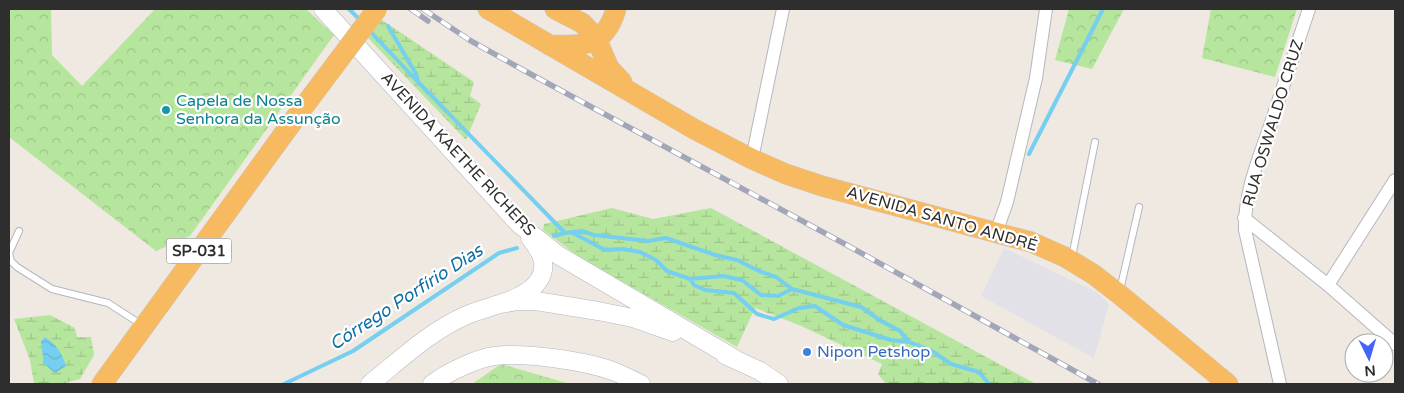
<svg xmlns="http://www.w3.org/2000/svg" width="1404" height="393" viewBox="0 0 1404 393" font-family="'Varela Round',sans-serif">
	<style>
		.industrial { fill: #e3e1e8 }
		.forest { fill: url(#forest-crowns) }
		.wetland { fill: url(#wetland-marsh) }
		.water { fill: url(#water-waves) }
		.lines { fill: none; stroke-linecap: round; stroke-linejoin: round }
		.stream { stroke: #75cff0; stroke-width: 4 }
		.service-casing { stroke: #b4b7c1; stroke-width: 8 }
		.minor-casing { stroke: #b4b7c1; stroke-width: 14 }
		.secondary-casing { stroke: #b4b7c1; stroke-width: 19 }
		.trunk-casing { stroke: #c9c9c9; stroke-width: 21 }
		.service { stroke: #fff; stroke-width: 6 }
		.minor { stroke: #fff; stroke-width: 12 }
		.secondary { stroke: #fff; stroke-width: 18 }
		.trunk { stroke: #f8ba60; stroke-width: 20 }
		.rail-casing { stroke: #a3a6b8; stroke-width: 5.5 }
		.rail { stroke: #fff; stroke-width: 4; stroke-dasharray: 11; stroke-linecap: butt }
		.trunk-bridge-casing { stroke: #c9c9c9; stroke-width: 21; stroke-linecap: butt }
		.trunk-bridge { stroke: #f8ba60; stroke-width: 20 }
		.culture-dot { fill: #0f9aa8; stroke: #fff; stroke-width: 2 }
		.shop-dot { fill: #3f7fe0; stroke: #fff; stroke-width: 2 }
		.labels { text-anchor: middle; dominant-baseline: central; stroke-width: 4.5; stroke-linejoin: round; paint-order: stroke }
		.shield { fill: #fff; stroke: #6d6d6d; stroke-width: 1 }
		.shield-label { font-size: 15px; font-weight: bold; fill: #2e2e2e }
		.culture-label { font-size: 16px; fill: #0d838f; stroke: #fff; text-anchor: start }
		.street-label { font-size: 16px; fill: #2e2e2e; stroke: #fff }
		.shop-label { font-size: 16px; fill: #366cbe; stroke: #fff; text-anchor: start }
		.water-label { font-size: 18px; font-style: italic; fill: #0d6fa3; stroke: #fff }
	</style>
	<defs>
		<pattern id="forest-crowns" width="20" height="18" patternUnits="userSpaceOnUse" patternTransform="scale(1.25)"><rect width="20" height="18" fill="#b6e59e"/><path d="M2 6a3 3 0 1 1 6 0M12 15a3 3 0 1 1 6 0" fill="none" stroke="#9dc588"/></pattern>
		<pattern id="wetland-marsh" width="20" height="14" patternUnits="userSpaceOnUse" patternTransform="scale(1.25)"><rect width="20" height="14" fill="#b6e59e"/><path d="M1 5h8M5 5V1M11 12h8M15 12V8" fill="none" stroke="#9dc588"/></pattern>
		<pattern id="water-waves" width="16" height="10" patternUnits="userSpaceOnUse" patternTransform="scale(1.25)"><rect width="16" height="10" fill="#75cff0"/><path d="M0 5q4-4 8 0t8 0" fill="none" stroke="#66b2ce"/></pattern>
	</defs>
	<rect width="100%" height="100%" fill="#efe9e1"/>
	<path class="industrial" d="M1004 248 1098 293 1109 304 1094 358 981 296Z"/>
	<path class="forest" d="M9 9H51L52 55 82 86 155 9H306L334 35 190 236 156 251 9 137Z
		M1069 9H1124L1092 69 1055 60Z
		M1211 9H1297L1275 77 1202 58Z
		M501 364 570 384H472Z"/>
	<path class="wetland" d="M382 20 474 82 470 96 481 104 466 140 368 38Z
		M612 208 653 219 711 208 1036 384H886L878 374 882 364 799 325 755 308 737 347 579 257 543 230 544 224Z
		M50 315 75 328 77 337H91L94 355 80 379 61 384H36L34 383 30 360 14 319Z"/>
	<path class="water" d="M45 337C56 344 62 353 66 366L55 373 44 364 41 342Z"/>
	<g class="lines">
		<path class="stream" d="M349 9 360 20
			M388 26 416 74 418 82 565 233 582 231 594 235 648 241 666 238 715 255 737 260 759 271 776 277 792 289 861 307 881 321 900 331 909 342 932 351 951 364 979 372 989 384
			M368 29 417 81
			M1029 154 1103 9
			M573 233 605 250 623 249 640 252 656 260 667 271 690 279 723 276 742 280 761 295 778 296 792 289
			M554 236 565 233
			M690 279 694 285 705 290 734 293 757 314 774 319 799 308 815 306 843 325 891 340 909 342
			M284 384 353 351 499 253 517 248"/>
		<g class="service-casing">
			<path id="service" d="M19 231 9 253 11 261 17 267 52 289 108 303 142 325
				M1072 257 1095 142
				M1120 290 1139 207"/>
		</g>
		<g class="minor-casing">
			<path id="minor" d="M752 159 783 9
				M1244 218 1328 285 1395 344
				M996 233 1007 202 1036 78 1046 9
				M1328 285 1395 180
				M1280 384 1245 230C1244 194 1258 160 1270 126 1283 87 1296 48 1309 9"/>
		</g>
		<g class="secondary-casing">
			<path id="secondary" d="M323 9 519 224 558 255 735 359
				M495 305 518 301H536L598 311 633 318 673 332
				M725 355 760 371 779 384
				M370 384C401 359 430 331 467 315 488 306 527 300 539 280 549 265 540 250 530 238
				M432 384C446 373 477 358 495 356 525 352 585 361 613 371 623 375 632 380 641 384"/>
		</g>
		<g class="trunk-casing">
			<path id="trunk" d="M488 9 694 129 752 159 786 174 822 186 1031 242 1065 257 1093 274 1119 294 1228 384
				M555 9 582 23 590 31 597 40 609 68 622 82
				M549 45C584 46 605 47 616 9
				M102 384 296 117"/>
		</g>
		<use href="#service" class="service"/>
		<use href="#minor" class="minor"/>
		<use href="#secondary" class="secondary"/>
		<use href="#trunk" class="trunk"/>
		<g class="rail-casing">
			<path id="rail" d="M411 9 428 21
				M423 9 471 41 525 71 843 243 1098 384"/>
		</g>
		<use href="#rail" class="rail"/>
		<g class="trunk-bridge-casing">
			<path id="trunk-bridge" d="M296 117 377 9"/>
		</g>
		<use href="#trunk-bridge" class="trunk-bridge"/>
	</g>
	<circle class="culture-dot" cx="166" cy="110" r="5"/>
	<circle class="shop-dot" cx="807" cy="352" r="5"/>
	<g class="labels">
		<rect class="shield" x="166.5" y="238.5" width="65" height="25" rx="4"/>
		<g class="shield-label">
			<text x="199" y="251">SP-031</text>
		</g>
		<g class="culture-label">
			<text x="176" y="101">Capela de Nossa<tspan x="176" dy="18">Senhora da Assunção</tspan></text>
		</g>
		<g class="street-label">
			<text transform="translate(1273 123) rotate(-73)">RUA OSWALDO CRUZ</text>
			<text transform="translate(458 154) rotate(47)">AVENIDA KAETHE RICHERS</text>
			<text transform="translate(942 219) rotate(16)">AVENIDA SANTO ANDRÉ</text>
		</g>
		<g class="shop-label">
			<text x="817" y="352">Nipon Petshop</text>
		</g>
		<g class="water-label">
			<text transform="translate(406 297) rotate(-33)">Córrego Porfírio Dias</text>
		</g>
	</g>
	<rect width="1404" height="393" fill="none" stroke="#2e2e2e" stroke-width="20"/>
	<g transform="translate(1369 358) rotate(175)"><circle r="24" fill="#ffffff" stroke="#ababab"/>
	<path d="M0-4L9 19L0 12L-9 19Z" fill="#4264fb"/>
	<text y="-8" font-size="14" font-weight="bold" text-anchor="middle" fill="#2e2e2e">N</text>
	</g>
</svg>
